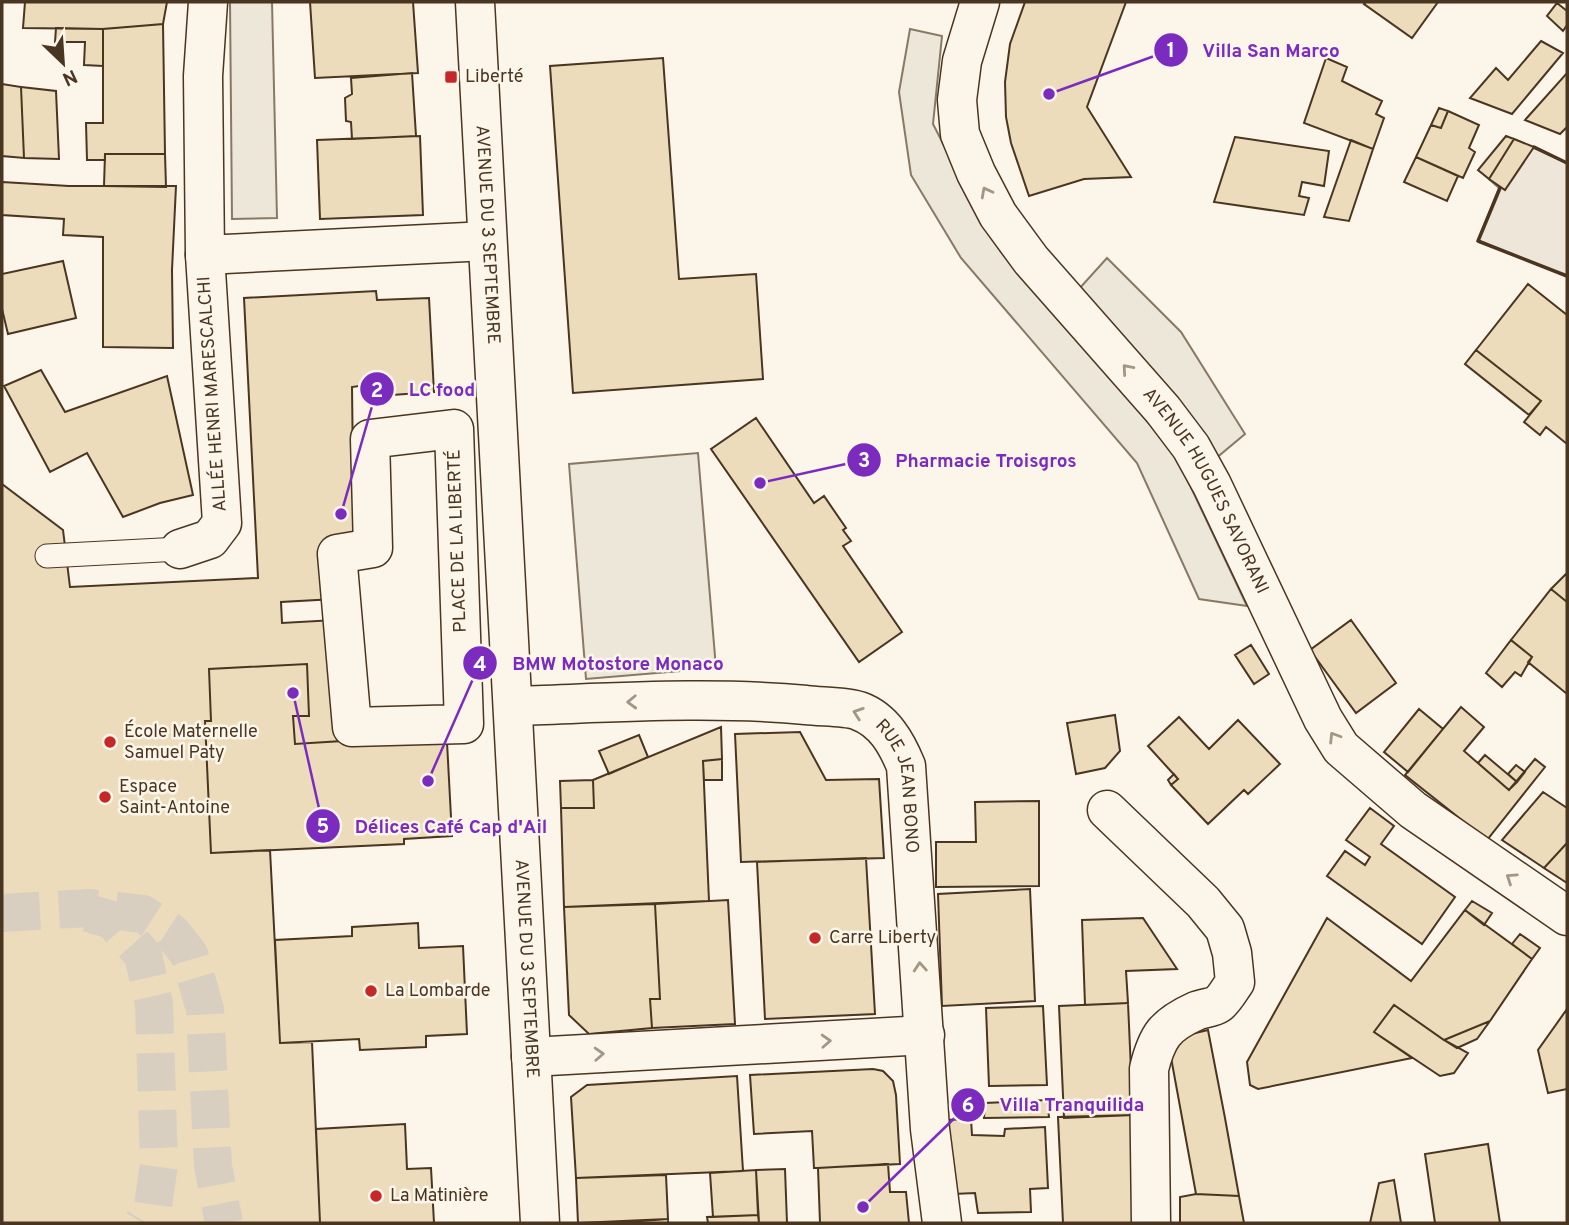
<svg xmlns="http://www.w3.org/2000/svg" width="1569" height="1225" viewBox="0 0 1569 1225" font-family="Overpass,sans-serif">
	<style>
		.green { fill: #ede6d9; stroke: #887966; stroke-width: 2 }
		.parking { fill: #ede7d9; stroke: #887966; stroke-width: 2 }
		.building { fill: #ecdcbc; stroke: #4a3520; stroke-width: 2 }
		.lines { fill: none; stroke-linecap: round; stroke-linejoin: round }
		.secondary-tunnel { stroke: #d8cfc1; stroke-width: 38; stroke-dasharray: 38 19; stroke-linecap: butt }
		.lane-casing { stroke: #4a3520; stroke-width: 25 }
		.street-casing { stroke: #4a3520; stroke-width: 41 }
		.secondary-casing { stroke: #4a3520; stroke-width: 41 }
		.lane { stroke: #fbf6e9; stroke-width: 23 }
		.street { stroke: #fbf6e9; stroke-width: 38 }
		.secondary { stroke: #fbf6e9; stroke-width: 38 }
		.wall { stroke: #4a3520; stroke-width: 3.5 }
		.oneway { stroke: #a29684 }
		.poi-dot { fill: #c62828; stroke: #fbf6e9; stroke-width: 2.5 }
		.labels { text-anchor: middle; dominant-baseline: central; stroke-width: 5; stroke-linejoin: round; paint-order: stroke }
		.poi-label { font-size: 18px; fill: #4a3520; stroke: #fbf6e9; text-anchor: start }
		.street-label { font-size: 18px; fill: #4a3520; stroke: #fbf6e9 }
		.leader { fill: none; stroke: #7b2cbf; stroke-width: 2.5 }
		.callout-dot { fill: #7b2cbf; stroke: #fbf6e9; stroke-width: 2.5 }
		.mark-label { font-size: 21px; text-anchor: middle; font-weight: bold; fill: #fff }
		.callout-label { font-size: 19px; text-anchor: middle; font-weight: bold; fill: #7b2cbf; stroke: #fbf6e9; stroke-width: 5; stroke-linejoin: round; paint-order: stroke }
	</style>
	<rect width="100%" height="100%" fill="#fbf6e9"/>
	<path class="green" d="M1514 139 1567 163V276L1478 241 1499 188 1489 179Z"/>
	<path class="parking" d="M230 2H272L277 218 232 219Z
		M910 29 942 36 933 124 975 206 1178 460 1247 606 1199 599 1137 463 961 258 911 175 899 92Z
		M1107 258 1181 332 1245 434 1215 459 1078 290Z
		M698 453 716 668 586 679 569 464Z"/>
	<path class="building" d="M25 2H167L163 24 103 29 23 28Z
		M310 2H413L418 73 315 78Z
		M1025 2H1126L1087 107 1131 177 1084 179 1029 196 1011 143 1006 117 1005 82 1010 44Z
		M1366 2H1438L1412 38 1364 4Z
		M1557 3 1567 11V25L1563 31 1547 16Z
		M163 24 165 154H105V160H87L86 123H103V29Z
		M56 28 103 29V66L84 65 85 42H55Z
		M1541 41 1563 53 1512 114 1470 98 1496 68 1508 80Z
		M663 58 679 279 756 274 763 379 573 393 550 66Z
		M1326 58 1347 67 1342 81 1382 101 1376 114 1384 118 1373 149 1304 123Z
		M412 73 416 136 352 139 351 122 346 121 345 98 352 94 351 78Z
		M1567 73V127L1560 134 1525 120Z
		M2 84 21 87 24 158 2 156Z
		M21 87 56 91 59 159 24 158Z
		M1439 108 1448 111 1441 128 1431 125Z
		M1448 111 1479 125 1469 148 1475 152 1463 178 1416 157 1431 125 1441 128Z
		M420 136 423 215 320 219 317 140Z
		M1506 136 1514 139 1489 179 1478 170Z
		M1235 137 1329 151 1324 186 1302 182 1299 196 1309 198 1304 215 1214 202Z
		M1514 139 1534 147 1505 190 1489 179Z
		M1351 140 1373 149 1349 221 1324 217Z
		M105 154H165L166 187 104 186Z
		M1416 157 1458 176 1447 201 1404 182Z
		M2 182 69 186H176L172 270 173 348 103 347V237L63 235 64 219 2 215Z
		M63 261 76 318 8 334 2 309V274Z
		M1528 284 1567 315V444L1546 427 1540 435 1524 422 1541 401 1476 350Z
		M376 291 377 300 429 298 434 392 378 396 379 383 352 387 354 547 335 599 281 602 282 623 335 620 342 741 295 744 293 716H309L307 664 209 669 211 721H205L211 853 270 850 280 1043 312 1042 320 1223H2V484L63 530 70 587 258 578 244 298Z
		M1476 350 1541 401 1529 415 1465 364Z
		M41 370 65 412 167 376 193 495 160 503 123 517 87 453 50 472 4 386Z
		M756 418 814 503 824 496 846 528 843 530 851 541 843 546 902 632 859 662 711 449Z
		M1567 573V602L1551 589Z
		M1551 589 1567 602V694L1528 662 1532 657 1511 640Z
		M1351 620 1396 683 1356 713 1310 650Z
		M1511 640 1532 657 1521 676 1515 672 1502 687 1486 673Z
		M1251 645 1269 674 1254 684 1235 655Z
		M307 664 309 716H293L295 744 342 741 447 742 452 836 404 839V844L211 853 205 721H211L209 669Z
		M1461 707 1484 727 1464 751 1509 790 1535 759 1545 767 1487 840 1405 775Z
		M1419 709 1443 729 1408 772 1384 752Z
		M1115 715 1120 751 1105 768 1076 774 1067 723Z
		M1179 717 1209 749 1238 720 1280 764 1248 794 1244 790 1208 824 1171 785 1178 779 1148 746Z
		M721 727 722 759 703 761 709 901 564 907 561 808H594L593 780Z
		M800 732 826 780 879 779 884 858 741 862 735 734Z
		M639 735 648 757 609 774 599 751Z
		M1485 755 1517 782 1509 790 1478 763Z
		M722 759V780H704L703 761Z
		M1516 765 1525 772 1517 782 1508 774Z
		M1174 774 1178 779 1171 785 1168 780Z
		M593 780 594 808H561L560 781Z
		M1543 792 1567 808V843L1544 868 1502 840Z
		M1039 801V886L936 887V842H976L975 802Z
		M1370 808 1394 826 1381 844 1455 897 1422 944 1327 876 1345 851 1365 865 1370 857 1346 840Z
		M1567 843V883L1544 868Z
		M866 858 875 1014 765 1019 757 862Z
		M1030 889 1035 1001 942 1006 938 894Z
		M728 900 735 1024 652 1028 650 999H660L655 904Z
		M1472 901 1492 913 1484 925 1465 910Z
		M655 904 660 999H650L652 1028 589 1034 569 1015 564 907Z
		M1465 910 1532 959 1490 1021 1444 1040 1394 1005 1374 1032 1412 1058 1258 1089 1250 1085 1247 1062 1327 918 1411 981Z
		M1143 918 1177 969 1126 971 1128 1003 1085 1005 1082 920Z
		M418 923 419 948 463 946 467 1034 426 1036V1047L360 1050 359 1039 280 1043 275 940 352 936V927Z
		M1520 934 1540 948 1532 959 1512 944Z
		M1128 1003 1133 1115 1064 1118 1059 1006Z
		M1394 1005 1444 1040 1468 1053 1454 1073 1440 1076 1374 1032Z
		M1043 1006 1047 1085 989 1086 986 1008Z
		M1567 1009V1089L1548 1093 1538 1050Z
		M1490 1021 1477 1039 1457 1048 1444 1040Z
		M1208 1030 1225 1118 1239 1196 1196 1194 1170 1052 1183 1036Z
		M873 1069 883 1071 893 1081 896 1095 900 1164 814 1168 812 1131 754 1134 750 1075Z
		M737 1076 743 1171 576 1178 571 1097 587 1085Z
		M1047 1100 1049 1117 984 1118 985 1103Z
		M1133 1115 1136 1223H1063L1058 1117Z
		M971 1119 972 1135 1004 1136 1005 1129 1045 1127 1048 1188 1030 1189 1031 1212 978 1213 975 1193 953 1194 945 1120Z
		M405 1124 407 1169 431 1168 434 1223H320L316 1129Z
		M1488 1144 1500 1223H1435L1425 1154Z
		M888 1164 890 1192H906L909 1223H820L818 1168Z
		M785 1169 787 1223H759L756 1170Z
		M756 1170 758 1215 713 1217 710 1173Z
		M666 1175 668 1219 578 1223 576 1178Z
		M1394 1180 1401 1223H1370L1379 1183Z
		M1196 1194 1239 1196 1244 1223H1180V1197Z
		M758 1215 759 1223H708L707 1217Z
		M668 1219V1223H600L641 1221Z"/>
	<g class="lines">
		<path class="secondary-tunnel" d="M2 913 89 908 143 914 171 932 189 954 205 1009 213 1166 224 1223
			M88 913 112 920 143 955 154 1004 159 1164 153 1206 143 1223"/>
		<g class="lane-casing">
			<path id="lane" d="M47 556 180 549"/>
		</g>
		<g class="street-casing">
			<g id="street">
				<path d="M208 2 203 76 205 255 487 241"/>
				<path id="s1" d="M980 2 962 61 957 100 960 134 976 173 998 215 1031 260 1163 410 1191 447 1212 485 1323 719 1341 748 1413 810 1567 916"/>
				<path d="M454 429 464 724 352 727 337 554 373 548 370 439Z"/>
				<path d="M180 549 210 539 222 523 205 255"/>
				<path id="s2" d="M513 706C610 703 709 696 806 705 821 707 846 706 859 711 884 720 897 744 906 766L930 1129 942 1223"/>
				<path d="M1107 810 1203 902 1225 929 1232 953 1235 982C1230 989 1224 1000 1218 1004 1212 1008 1203 1008 1196 1011 1165 1025 1157 1036 1149 1069L1151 1223"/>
				<path d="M531 1057 925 1035"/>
			</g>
		</g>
		<g class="secondary-casing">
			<g id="secondary">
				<path id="s3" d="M475 2 540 1223"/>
			</g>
		</g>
		<use href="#lane" class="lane"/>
		<use href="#street" class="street"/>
		<use href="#secondary" class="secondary"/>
		<path class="wall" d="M1534 147 1567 163
			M1500 188 1478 241 1567 276"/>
	</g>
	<defs><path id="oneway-chevron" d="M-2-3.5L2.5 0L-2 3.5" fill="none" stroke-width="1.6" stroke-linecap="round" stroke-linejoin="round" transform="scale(1.75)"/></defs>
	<g class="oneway">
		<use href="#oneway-chevron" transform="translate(986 192) rotate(-118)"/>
		<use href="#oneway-chevron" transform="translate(1127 369) rotate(-131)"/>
		<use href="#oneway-chevron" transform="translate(632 702) rotate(178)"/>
		<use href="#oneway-chevron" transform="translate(858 713) rotate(-161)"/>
		<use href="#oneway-chevron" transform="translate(1334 737) rotate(-122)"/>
		<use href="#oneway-chevron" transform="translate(1511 878) rotate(-146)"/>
		<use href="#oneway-chevron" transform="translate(920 967) rotate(-94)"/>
		<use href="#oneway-chevron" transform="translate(826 1041) rotate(-3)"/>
		<use href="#oneway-chevron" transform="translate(599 1054) rotate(-3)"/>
	</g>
	<g class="poi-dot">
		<rect x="444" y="70" width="14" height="14" rx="3.5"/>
		<circle cx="110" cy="742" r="7"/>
		<circle cx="105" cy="797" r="7"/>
		<circle cx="815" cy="938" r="7"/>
		<circle cx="371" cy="991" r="7"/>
		<circle cx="376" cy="1196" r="7"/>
	</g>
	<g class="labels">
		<g class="poi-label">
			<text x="465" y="77">Liberté</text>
			<text x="124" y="732">École Maternelle<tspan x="124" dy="21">Samuel Paty</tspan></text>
			<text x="119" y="787">Espace<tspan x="119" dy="21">Saint-Antoine</tspan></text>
			<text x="829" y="938">Carre Liberty</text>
			<text x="385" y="991">La Lombarde</text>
			<text x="390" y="1196">La Matinière</text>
		</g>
		<g class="street-label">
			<text stroke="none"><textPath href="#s3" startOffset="233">AVENUE DU 3 SEPTEMBRE</textPath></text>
			<text transform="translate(213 394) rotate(-94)">ALLÉE HENRI MARESCALCHI</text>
			<text stroke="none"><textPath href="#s1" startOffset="572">AVENUE HUGUES SAVORANI</textPath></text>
			<text transform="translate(458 541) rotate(-92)">PLACE DE LA LIBERTÉ</text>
			<text stroke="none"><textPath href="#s2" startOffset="439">RUE JEAN BONO</textPath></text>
			<text stroke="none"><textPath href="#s3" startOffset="968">AVENUE DU 3 SEPTEMBRE</textPath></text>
		</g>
	</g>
	<path class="leader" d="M1049 94L1171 50M341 514L377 389M760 483L864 460M428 781L480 663M293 693L323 826M863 1207L968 1105"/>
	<g class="callout-dot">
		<circle cx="1049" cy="94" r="7"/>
		<circle cx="341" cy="514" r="7"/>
		<circle cx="760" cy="483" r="7"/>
		<circle cx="428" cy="781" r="7"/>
		<circle cx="293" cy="693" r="7"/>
		<circle cx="863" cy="1207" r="7"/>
		<circle cx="1171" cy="50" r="18"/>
		<circle cx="377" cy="389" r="18"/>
		<circle cx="864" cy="460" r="18"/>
		<circle cx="480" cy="663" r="18"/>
		<circle cx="323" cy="826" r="18"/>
		<circle cx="968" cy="1105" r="18"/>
	</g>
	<g class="mark-label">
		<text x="1171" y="57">1</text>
		<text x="377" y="397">2</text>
		<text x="864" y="467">3</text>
		<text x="480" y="671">4</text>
		<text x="323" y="833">5</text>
		<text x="968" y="1112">6</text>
	</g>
	<g class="callout-label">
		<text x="1271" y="57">Villa San Marco</text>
		<text x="442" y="396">LC food</text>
		<text x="986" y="467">Pharmacie Troisgros</text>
		<text x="618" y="670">BMW Motostore Monaco</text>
		<text x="451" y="833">Délices Café Cap d'Ail</text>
		<text x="1072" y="1111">Villa Tranquilida</text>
	</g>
	<rect width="1569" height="1225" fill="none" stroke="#4a3520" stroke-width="7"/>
	<g transform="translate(63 63) rotate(155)" stroke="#fbf6e9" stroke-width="5" paint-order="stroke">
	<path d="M0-5L12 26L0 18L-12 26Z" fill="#4a3520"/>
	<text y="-10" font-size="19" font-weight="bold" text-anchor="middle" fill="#4a3520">N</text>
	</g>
</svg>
